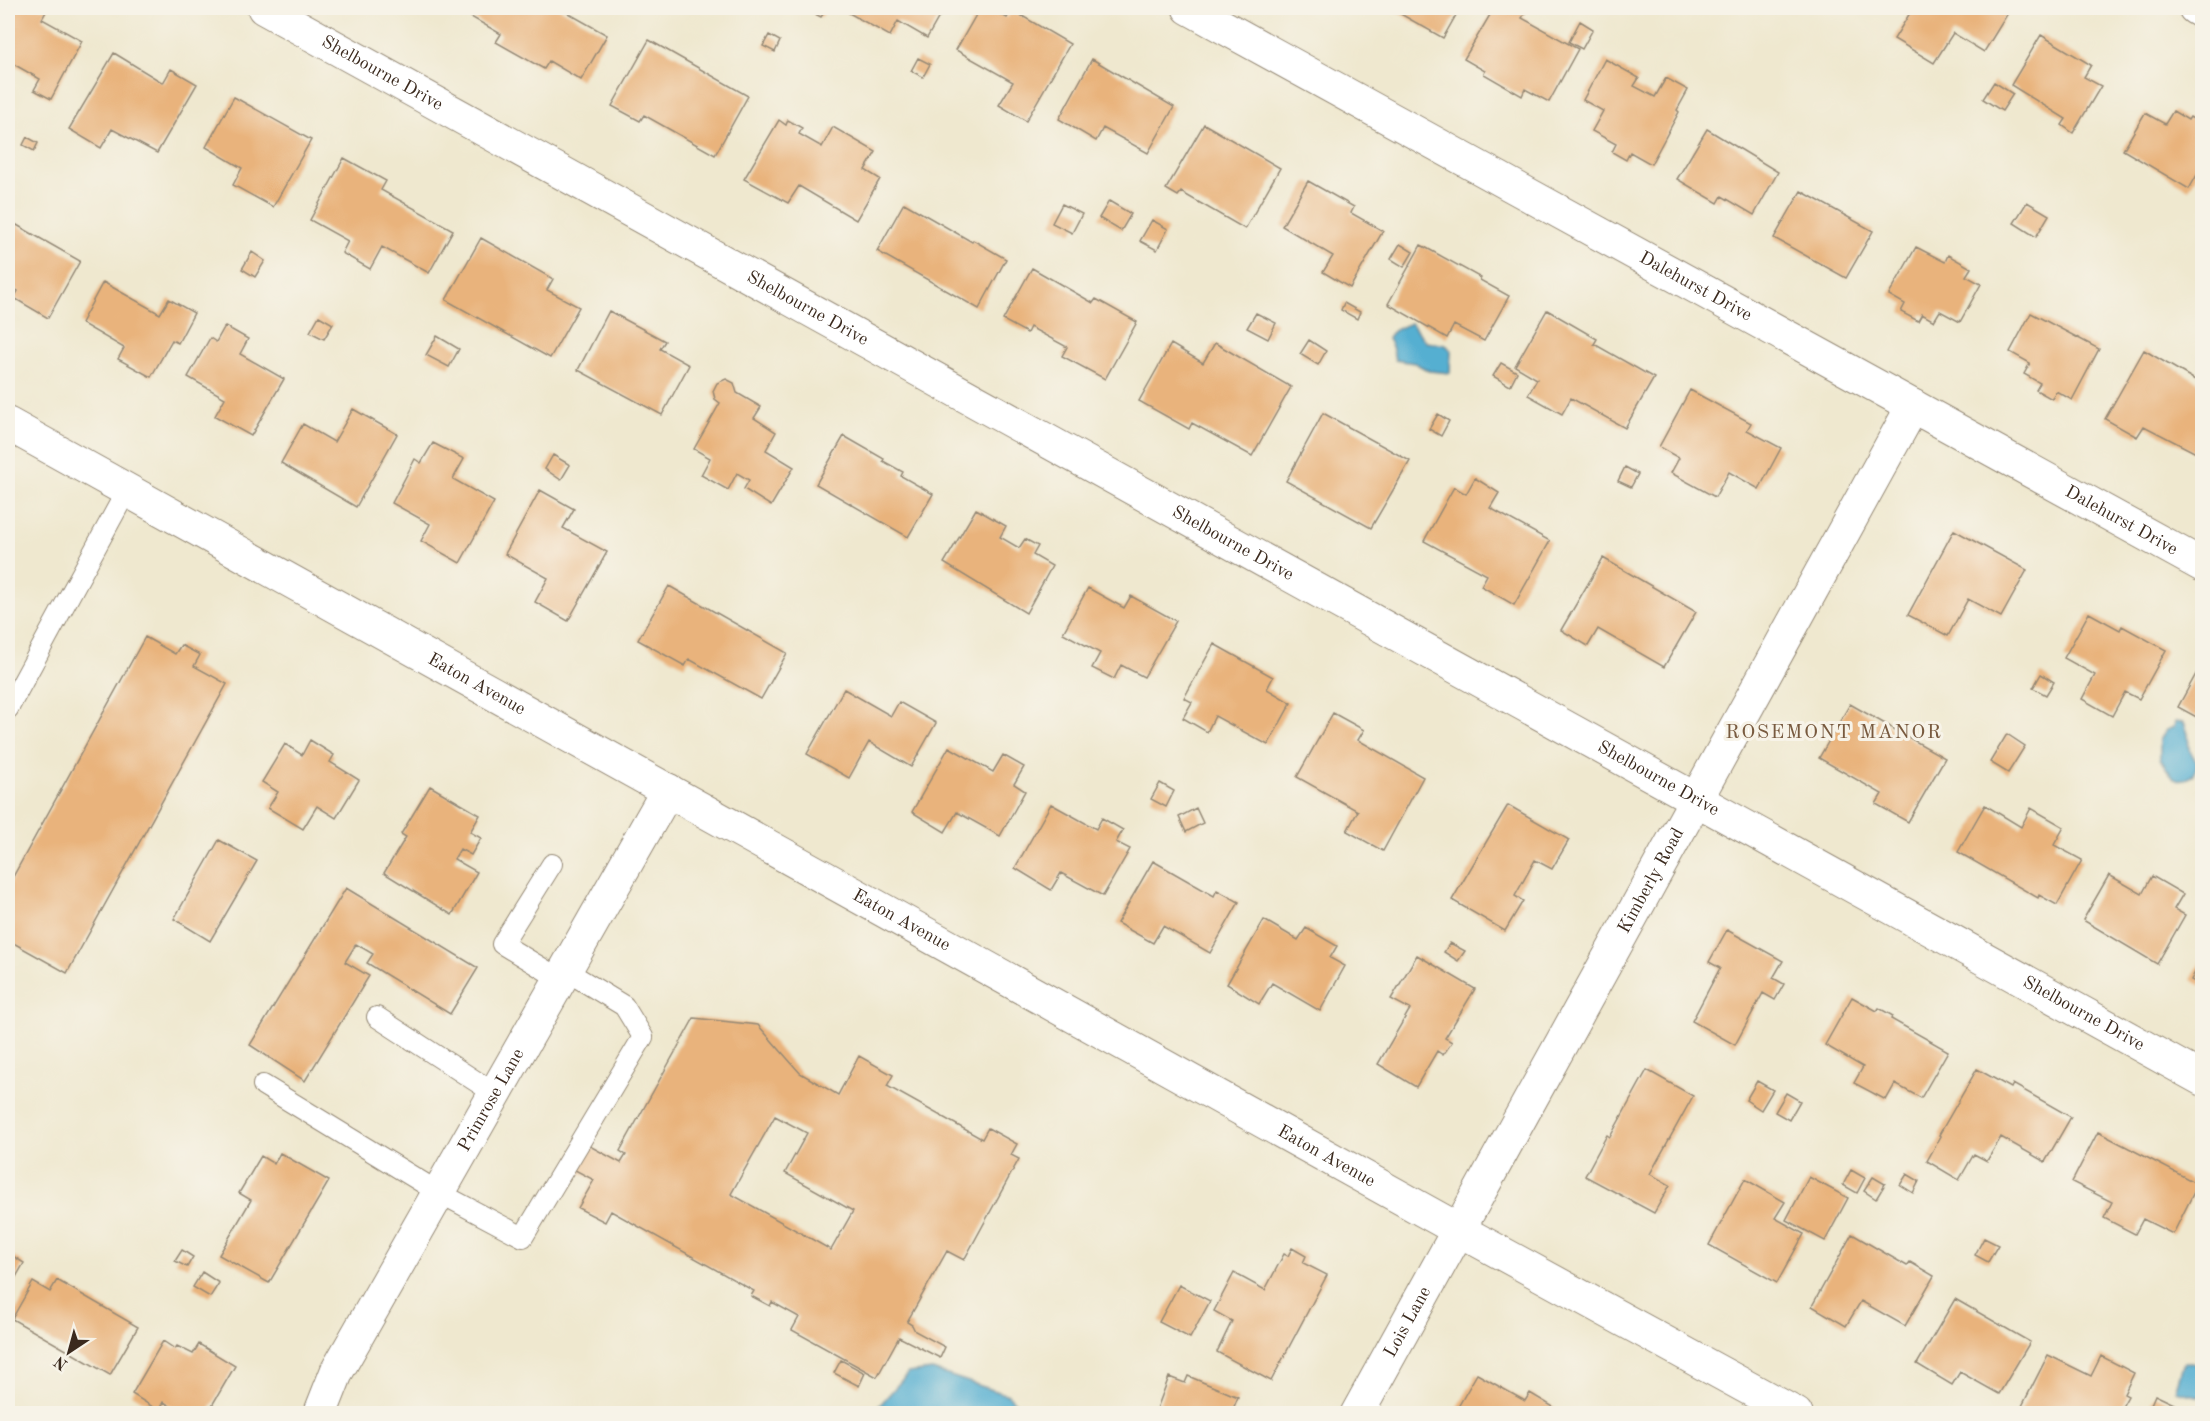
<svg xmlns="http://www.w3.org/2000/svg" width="2210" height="1421" viewBox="0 0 2210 1421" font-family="'Old Standard TT',serif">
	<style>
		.water { fill: #54afd1; stroke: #486c78; stroke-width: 1.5 }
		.building { fill: #e9b37b; fill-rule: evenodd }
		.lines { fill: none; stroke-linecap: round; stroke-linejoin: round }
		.lane-casing { stroke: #958976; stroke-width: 22 }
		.street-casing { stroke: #958976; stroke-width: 35 }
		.secondary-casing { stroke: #958976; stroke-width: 35 }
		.lane { stroke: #fff; stroke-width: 20 }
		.street { stroke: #fff; stroke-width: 33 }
		.secondary { stroke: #fff; stroke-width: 33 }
		.labels { text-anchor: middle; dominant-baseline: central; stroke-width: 6; stroke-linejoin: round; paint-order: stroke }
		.street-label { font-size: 18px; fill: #3b2a1e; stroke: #f7f3e8 }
		.neighbourhood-label { font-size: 20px; letter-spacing: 1.5px; fill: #785a3f; stroke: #f7f3e8 }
	</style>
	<rect width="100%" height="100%" fill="#f7f3e8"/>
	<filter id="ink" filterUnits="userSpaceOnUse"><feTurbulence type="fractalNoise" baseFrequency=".0167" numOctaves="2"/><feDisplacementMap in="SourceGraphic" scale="12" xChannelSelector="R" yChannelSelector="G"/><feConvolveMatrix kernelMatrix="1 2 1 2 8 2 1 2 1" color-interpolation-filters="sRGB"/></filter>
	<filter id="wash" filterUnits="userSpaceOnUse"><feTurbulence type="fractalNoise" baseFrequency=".008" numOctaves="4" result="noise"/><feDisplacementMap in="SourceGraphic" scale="24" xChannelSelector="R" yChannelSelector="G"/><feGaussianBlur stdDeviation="1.35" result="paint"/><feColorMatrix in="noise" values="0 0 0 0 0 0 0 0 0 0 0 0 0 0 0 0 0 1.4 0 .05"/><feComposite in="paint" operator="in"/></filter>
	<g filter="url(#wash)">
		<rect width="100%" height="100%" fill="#efe8cf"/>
		<path class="water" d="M1411 323 1426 342 1446 345 1451 350 1450 373 1429 371 1415 363 1395 360 1392 346 1388 339C1391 329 1402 327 1411 323Z
			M2175 721 2184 722 2188 734 2189 749 2197 763C2195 777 2188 781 2174 779L2160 759V739L2166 730 2174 727Z
			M2184 1362 2202 1365V1397L2175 1391Z
			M932 1370 1008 1395 1025 1413H873L908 1373Z"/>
		<g id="blocks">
			<path class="building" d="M8 8H48L42 19 82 41 51 99 34 90 40 79 8 61Z
				M476 8H559L607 35 581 80 549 61 544 69 496 42 501 34 471 17Z
				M808 8H827L821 17 807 10Z
				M840 8H944L927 38 898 21 890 36Z
				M980 8H989L1007 18 1012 10 1070 44 1026 121 999 105 1013 82 956 50Z
				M1390 8H1460L1443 38Z
				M1494 8H1528L1522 18 1578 49 1549 102 1525 89 1522 96 1484 74 1485 71 1464 59Z
				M1913 8H2011L1984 52 1953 33 1934 63 1894 39Z
				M1580 21 1593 29 1582 49 1569 42Z
				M769 35 780 41 775 52 763 46Z
				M2041 35 2091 65 2084 77 2101 86 2073 133 2062 125 2066 119 2011 85Z
				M649 40 748 96 715 155 644 115 640 121 612 106Z
				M114 53 163 83 171 69 197 84 157 153 112 129 101 148 69 129Z
				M918 58 930 64 923 77 911 71Z
				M1092 59 1174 107 1148 153 1103 128 1096 141 1059 119Z
				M1605 59 1639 78 1634 86 1655 97 1666 78 1688 90 1677 110 1679 112 1651 164 1630 152 1626 160 1612 152 1616 144 1592 131 1603 111 1583 100Z
				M1994 82 2013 94 2002 111 1983 99Z
				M234 97 311 140 273 207 233 185 242 168 206 147Z
				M2173 111 2188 120 2190 117 2202 124V166L2189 189 2123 150 2145 113 2165 124Z
				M779 120 786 125 788 120 802 128 799 134 822 147 833 127 876 152 865 170 880 179 856 220 799 186 788 203 744 179Z
				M1204 124 1280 168 1245 229 1181 192 1178 196 1166 189Z
				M1707 129 1778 172 1754 215 1722 196 1718 203 1677 179Z
				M27 137 38 143 34 151 23 145Z
				M344 158 386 181 381 190 453 230 429 273 382 247 370 269 342 253 348 241 310 220Z
				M1308 181 1354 207 1351 213 1383 231 1350 288 1323 272 1333 256 1282 226Z
				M1801 191 1873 231 1846 278 1774 238Z
				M1109 201 1131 214 1121 231 1099 218Z
				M2027 202 2049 215 2036 237 2014 223Z
				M904 203 972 242 973 240 1006 259 979 309 877 251Z
				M1062 204 1082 214 1072 233 1052 223Z
				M1152 220 1168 229 1157 250 1140 241Z
				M15 224 80 261 48 318 14 298 18 291 8 285V237Z
				M481 238 553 279 547 290 579 307 550 358 446 300Z
				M1400 244 1413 252 1404 267 1391 259Z
				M1421 245 1481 278 1480 280 1509 296 1484 341 1454 325 1447 338 1388 304Z
				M1916 247 1945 262 1948 255 1971 268 1966 276 1981 284 1960 322 1940 311 1934 321 1922 314 1918 321 1901 312 1905 304 1889 295Z
				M252 252 265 261 255 277 242 269Z
				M1032 268 1093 303 1096 299 1137 322 1105 379 1062 356 1067 347 1030 327 1027 333 1003 320Z
				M103 282 160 314 169 299 194 313 178 343 172 340 151 377 118 359 124 348 81 323Z
				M1344 303 1360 312 1357 319 1341 310Z
				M1547 310 1597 339 1594 344 1654 378 1625 428 1571 398 1562 414 1528 395 1537 379 1515 366Z
				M609 311 665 341 660 349 689 365 662 415 578 370Z
				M1256 313 1276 323 1268 339 1247 328Z
				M2031 313 2099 349 2072 400 2056 391 2052 399 2036 390 2040 383 2024 374 2030 363 2010 352Z
				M319 316 333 324 324 339 310 332Z
				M225 326 248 339 240 354 284 379 251 436 215 416 225 398 188 377 210 338 216 342Z
				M437 336 459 349 449 367 426 355Z
				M1309 340 1326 351 1318 365 1300 354Z
				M1215 343 1291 387 1252 456 1192 423 1189 429 1139 401 1171 344 1203 363Z
				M2144 350 2202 384V442L2196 453 2144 426 2137 437 2105 419Z
				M1501 363 1517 372 1510 386 1493 376Z
				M726 379 734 383 737 393 761 407 754 418 776 432 766 450 794 467 771 506 744 489 749 480 737 473 728 490 701 475 710 458 694 449 720 403 715 399 713 391 717 383Z
				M1690 390 1751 423 1747 430 1781 448 1759 489 1729 472 1715 497 1671 473 1679 458 1659 447Z
				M353 409 397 434 356 507 281 463 303 424 334 442Z
				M1323 413 1410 461 1371 528 1286 481Z
				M1438 414 1449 421 1441 436 1429 429Z
				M844 436 884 459 883 461 903 472 901 476 933 494 908 537 816 484Z
				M433 443 464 459 453 479 494 502 460 563 421 541 430 524 392 503 415 459 421 463Z
				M553 455 570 465 561 480 545 469Z
				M1625 467 1638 474 1631 487 1618 481Z
				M1475 478 1499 493 1490 508 1550 541 1514 605 1481 586 1487 575 1424 541 1454 487 1466 494Z
				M540 490 574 509 563 528 607 552 568 621 535 602 548 578 505 554Z
				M976 509 1006 526 1000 537 1019 548 1025 539 1038 546 1033 555 1052 566 1026 613 944 563Z
				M1954 530 2027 570 2001 617 1968 599 1948 636 1908 615Z
				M1603 558 1696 612 1664 667 1598 629 1588 646 1561 630Z
				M669 586 787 653 761 699 689 659 685 666 638 640Z
				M1088 588 1124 608 1131 596 1176 621 1144 677 1121 665 1114 679 1092 668 1100 653 1063 633Z
				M2089 613 2120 630 2122 626 2166 650 2139 699 2125 692 2112 716 2082 699 2095 675 2064 658Z
				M145 637 175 654 181 645 200 655 194 666 227 684 67 973 8 940V886Z
				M1214 644 1273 677 1267 689 1291 703 1268 745 1215 716 1207 732 1183 718 1192 702 1184 698Z
				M2201 665 2202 666V720L2178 707Z
				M2041 674 2054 682 2046 695 2033 688Z
				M844 689 891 716 899 702 936 723 911 767 869 742 849 778 807 754Z
				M1850 704 1945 758 1908 822 1876 804 1882 794 1819 758Z
				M1333 713 1364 730 1358 740 1423 777 1383 851 1347 831 1358 811 1297 777Z
				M2007 734 2025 746 2008 773 1990 762Z
				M310 740 334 755 330 762 359 780 336 818 317 806 303 829 268 808 278 792 262 782 285 744 302 755Z
				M949 747 993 772 1003 755 1024 767 1014 784 1025 791 1000 836 957 812 945 832 912 812Z
				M1160 783 1174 791 1166 807 1151 799Z
				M430 786 480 815 470 832 481 838 471 855 460 849 454 859 477 872 452 915 384 873 406 837 401 834Z
				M1051 804 1096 829 1102 818 1123 830 1116 842 1130 849 1103 896 1061 873 1051 890 1015 868Z
				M1508 805 1569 840 1552 869 1535 860 1515 896 1523 901 1505 931 1452 900Z
				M1985 805 2021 827 2031 808 2064 827 2054 845 2082 860 2057 905 2039 895 2038 898 1958 852Z
				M1196 808 1203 823 1186 832 1179 817Z
				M219 840 257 861 210 941 174 919Z
				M1153 861 1214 896 1217 890 1239 902 1210 953 1163 926 1153 943 1117 923Z
				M2109 875 2142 894 2152 876 2183 894 2174 909 2185 915 2157 964 2083 920Z
				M346 888 478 968 450 1014 367 963 373 954 356 944 345 962 369 976 305 1081 250 1045Z
				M1264 920 1298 940 1306 928 1337 946 1330 958 1345 966 1320 1011 1272 983 1259 1004 1227 984Z
				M1727 930 1783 961 1773 978 1784 984 1775 1000 1763 993 1735 1045 1692 1021 1720 968 1709 962Z
				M1450 943 1465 951 1458 961 1444 952Z
				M1417 955 1475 989 1445 1038 1452 1042 1443 1055 1437 1051 1416 1087 1378 1064 1410 1009 1391 999Z
				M2202 959V986L2191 980Z
				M1852 997 1877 1011 1879 1008 1893 1016 1891 1019 1948 1051 1921 1098 1895 1084 1886 1100 1854 1083 1863 1067 1825 1045Z
				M694 1018 758 1025 800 1073 838 1095 859 1056 893 1075 887 1086 982 1139 988 1128 1017 1144 1011 1155 1019 1159 964 1260 947 1251 907 1322 912 1325 915 1331 945 1347 940 1358 899 1337 877 1377 792 1330 799 1317 772 1302 770 1306 751 1296 754 1291 611 1211 605 1222 578 1208 594 1180 575 1170 588 1145 621 1163 626 1155 620 1151ZM775 1116 807 1133 785 1173 853 1211 831 1250 731 1194Z
				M1977 1069 2011 1088 2013 1084 2071 1117 2045 1162 2001 1137 1987 1161 1974 1154 1959 1180 1927 1161 1941 1136 1939 1135Z
				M1647 1070 1693 1096 1650 1174 1670 1185 1654 1213 1585 1176 1607 1135 1610 1137Z
				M1757 1081 1773 1090 1761 1110 1746 1100Z
				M1786 1093 1800 1101 1789 1120 1775 1112Z
				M2098 1132 2198 1184 2173 1234 2143 1219 2135 1234 2104 1218 2112 1202 2072 1182Z
				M280 1153 329 1181 269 1283 219 1255 251 1200 239 1193 261 1156 274 1164Z
				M1851 1170 1865 1178 1857 1193 1843 1185Z
				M1907 1174 1919 1181 1913 1193 1900 1185Z
				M1809 1177 1848 1198 1825 1241 1786 1220Z
				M1873 1177 1885 1184 1876 1199 1864 1191Z
				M1745 1179 1785 1202 1775 1218 1804 1234 1777 1283 1709 1245Z
				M1852 1234 1907 1266 1910 1262 1934 1276 1905 1326 1861 1301 1846 1326 1812 1306Z
				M1984 1238 1998 1245 1988 1262 1975 1255Z
				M1292 1248 1306 1256 1303 1263 1327 1275 1271 1381 1217 1352 1232 1321 1214 1311 1234 1273 1265 1290 1284 1254 1288 1256Z
				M182 1250 193 1257 187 1267 175 1261Z
				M8 1253 24 1263 8 1291Z
				M202 1272 219 1283 210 1297 193 1287Z
				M57 1280 138 1327 110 1375 12 1319 33 1282 50 1292Z
				M1179 1285 1210 1301 1190 1338 1159 1322Z
				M1955 1299 2030 1342 1999 1394 1960 1372 1952 1385 1917 1364Z
				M163 1341 175 1349 177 1346 193 1354 199 1344 235 1366 207 1414H183L164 1402 159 1411 132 1394Z
				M2048 1355 2091 1376 2101 1356 2134 1373 2124 1394 2128 1396 2118 1414H2018Z
				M841 1360 865 1373 859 1386 834 1373Z
				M1477 1374 1525 1401 1530 1393 1565 1414H1454Z
				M1188 1376 1238 1397 1231 1414H1155L1169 1377 1185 1383Z
				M2155 1395 2195 1414H2147Z"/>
		</g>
	</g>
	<g filter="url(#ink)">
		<use href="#blocks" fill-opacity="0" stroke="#958976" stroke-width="1.5"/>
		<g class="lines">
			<g class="lane-casing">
				<path id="lane" d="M8 709 127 490
					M552 864 502 944 560 979
					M377 1017 494 1093
					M263 1085 438 1192 523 1237 643 1037 624 1006 565 970"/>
			</g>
			<g class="street-casing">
				<g id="street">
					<path id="s1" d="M264 8 2202 1079"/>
					<path id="s2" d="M1189 8 2202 565"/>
					<path d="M2195 8 2202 12"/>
					<path id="s3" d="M320 1414 337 1371 668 790"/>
					<path id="s4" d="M1357 1414 1913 406"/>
				</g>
			</g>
			<g class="secondary-casing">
				<g id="secondary">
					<path id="s5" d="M8 424 1459 1230 1796 1414"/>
				</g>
			</g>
			<use href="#lane" class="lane"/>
			<use href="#street" class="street"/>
			<use href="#secondary" class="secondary"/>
		</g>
	</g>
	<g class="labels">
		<g class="street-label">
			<text stroke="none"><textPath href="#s1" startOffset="135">Shelbourne Drive</textPath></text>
			<text stroke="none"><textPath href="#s2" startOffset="578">Dalehurst Drive</textPath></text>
			<text stroke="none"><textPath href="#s1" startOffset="621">Shelbourne Drive</textPath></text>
			<text stroke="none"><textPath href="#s2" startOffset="1064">Dalehurst Drive</textPath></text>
			<text stroke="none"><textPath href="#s1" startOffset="1107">Shelbourne Drive</textPath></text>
			<text stroke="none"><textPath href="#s5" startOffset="536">Eaton Avenue</textPath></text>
			<text stroke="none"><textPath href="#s1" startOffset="1593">Shelbourne Drive</textPath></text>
			<text stroke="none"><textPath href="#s4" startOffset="609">Kimberly Road</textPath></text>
			<text stroke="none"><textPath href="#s5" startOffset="1022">Eaton Avenue</textPath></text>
			<text stroke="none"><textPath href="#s1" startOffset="2079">Shelbourne Drive</textPath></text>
			<text stroke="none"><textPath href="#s3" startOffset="358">Primrose Lane</textPath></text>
			<text stroke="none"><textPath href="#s5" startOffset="1508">Eaton Avenue</textPath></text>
			<text stroke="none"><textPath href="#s4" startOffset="105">Lois Lane</textPath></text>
		</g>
		<g class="neighbourhood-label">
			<text x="1834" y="733">ROSEMONT MANOR</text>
		</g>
	</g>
	<rect width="2210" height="1421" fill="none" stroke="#f7f3e8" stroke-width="30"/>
	<g transform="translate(69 1352) rotate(216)" stroke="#f7f3e8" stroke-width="4.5" paint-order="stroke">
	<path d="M0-4.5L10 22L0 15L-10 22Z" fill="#3b2a1e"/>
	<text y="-9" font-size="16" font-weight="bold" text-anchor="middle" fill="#3b2a1e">N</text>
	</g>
</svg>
